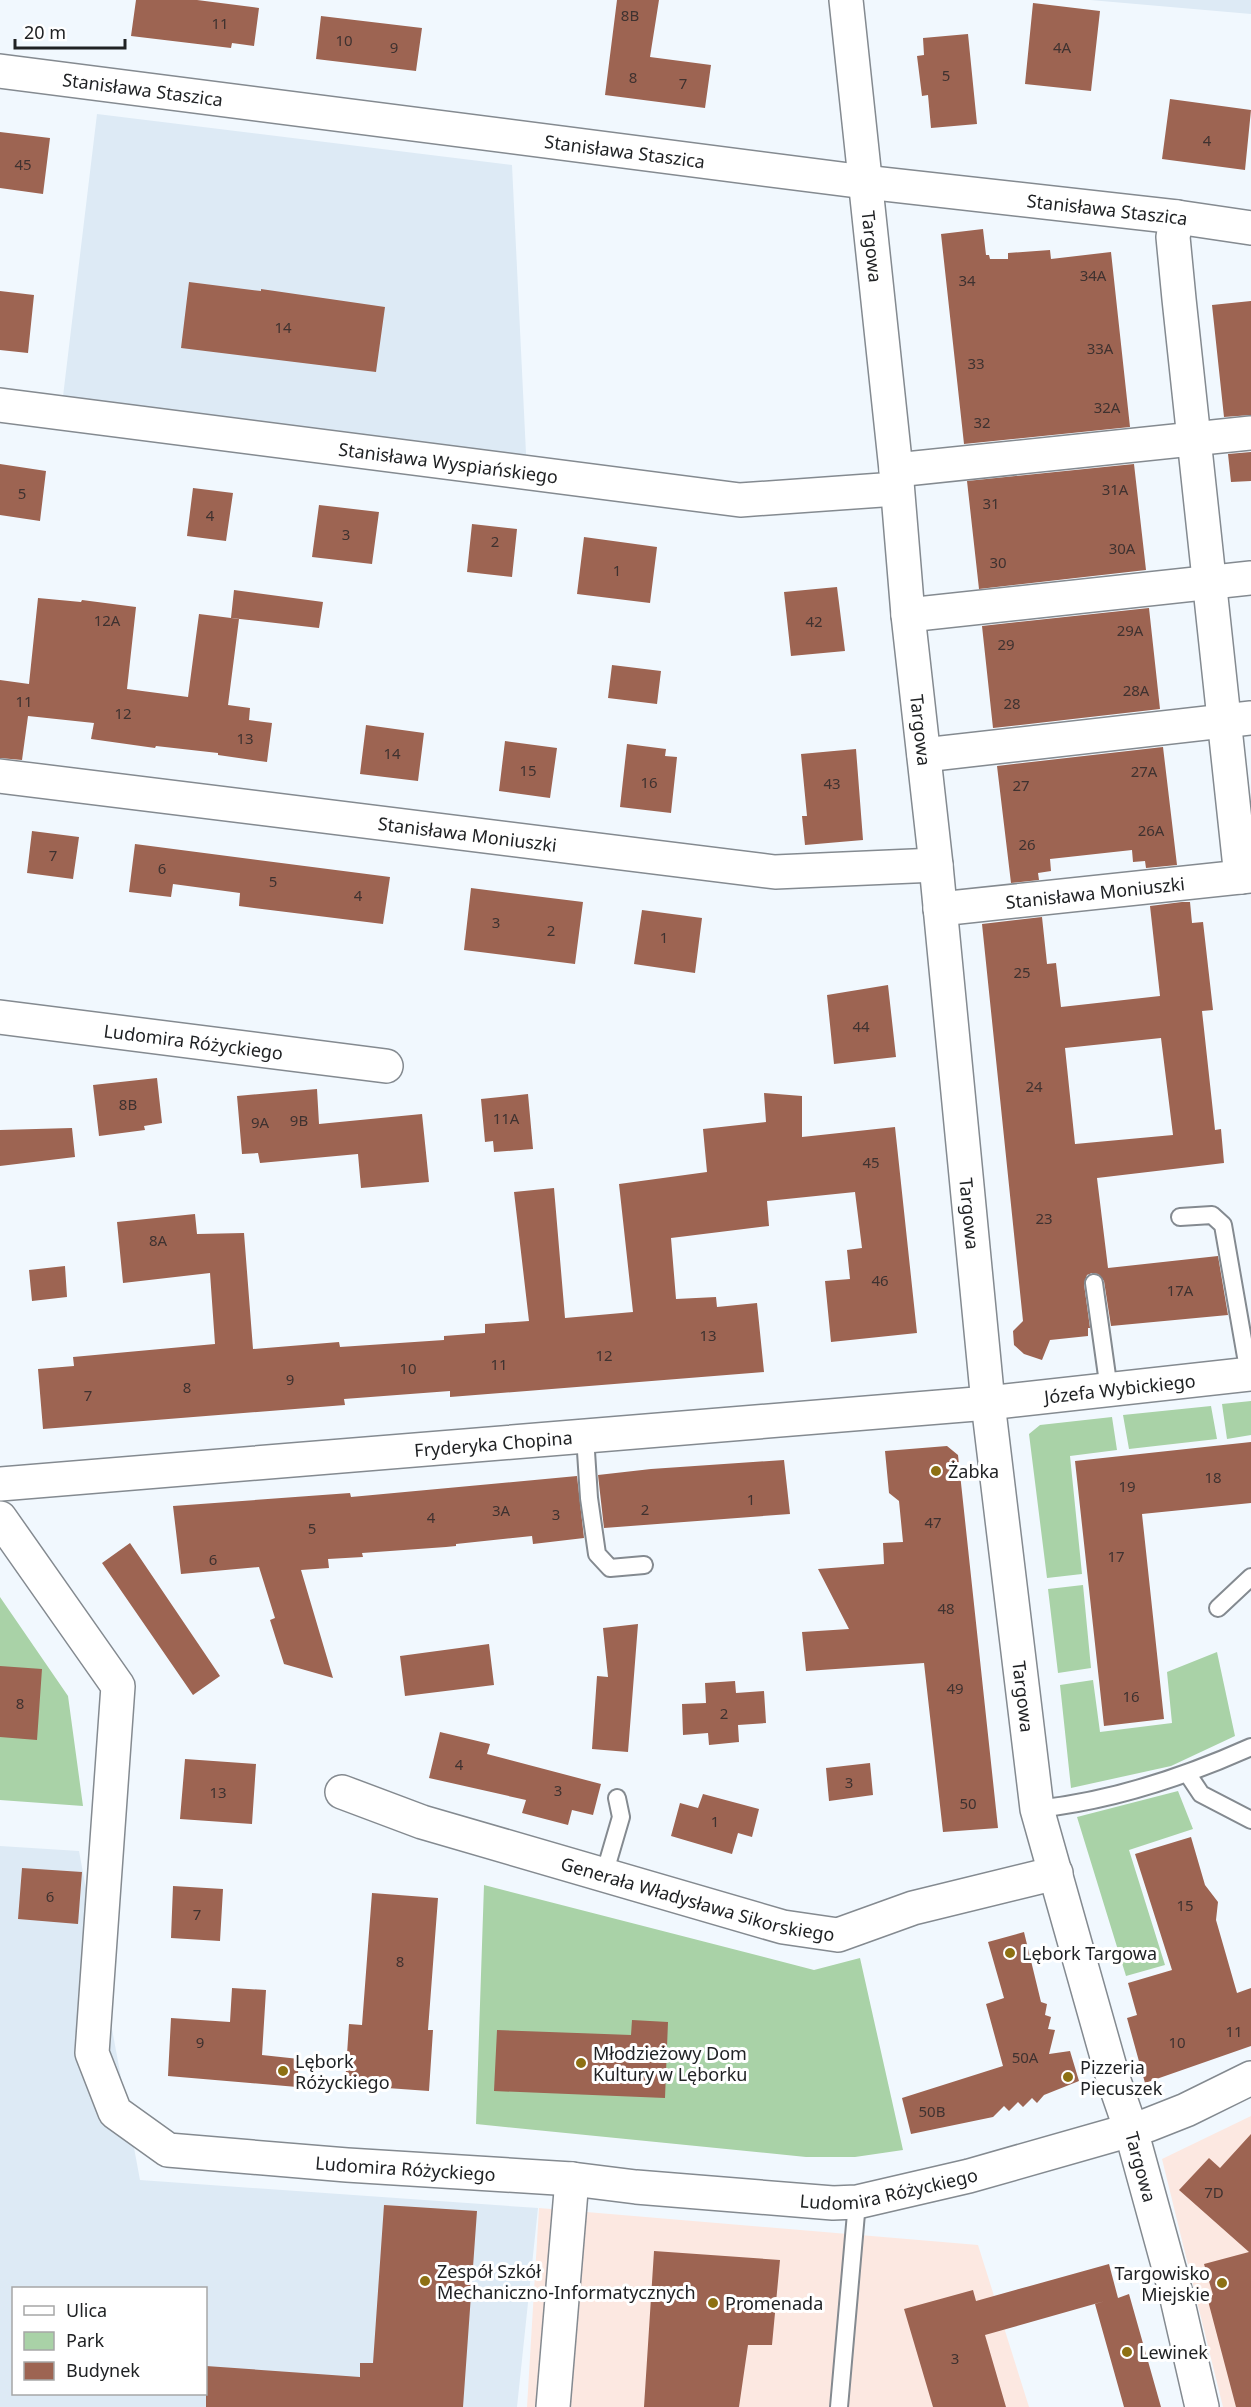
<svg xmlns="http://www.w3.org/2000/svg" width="1251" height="2407" viewBox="0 0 1251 2407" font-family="'Noto Sans',sans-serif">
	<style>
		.commercial { fill: #fce8e1 }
		.built { fill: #ddeaf5; fill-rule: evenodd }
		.green { fill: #a9d2a7 }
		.building { fill: #9d6452; fill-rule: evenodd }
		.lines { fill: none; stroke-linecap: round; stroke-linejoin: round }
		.service-casing { stroke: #848a90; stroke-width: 20 }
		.minor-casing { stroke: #848a90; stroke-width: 36 }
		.service { stroke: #fff; stroke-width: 16 }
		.minor { stroke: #fff; stroke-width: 33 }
		.poi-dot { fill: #8d7013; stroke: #fff; stroke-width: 2 }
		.labels { text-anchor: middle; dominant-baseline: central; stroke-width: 6; stroke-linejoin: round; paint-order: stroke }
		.number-label { font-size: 15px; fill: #3f3230 }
		.street-label { font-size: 18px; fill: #202224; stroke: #fff }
		.poi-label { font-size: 18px; fill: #202224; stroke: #fff; text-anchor: start }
	</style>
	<rect width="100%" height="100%" fill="#f1f8fe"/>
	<path class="commercial" d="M1251 2116V2407H1223L1162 2159Z
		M539 2208 978 2245 1029 2407H527Z"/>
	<path class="built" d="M1090 0H1251V14Z
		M97 114 512 165 527 474 61 413Z
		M0 1846 79 1851 140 2180 538 2208 517 2407H0ZM14 2288H206V2394H14Z"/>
	<path class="green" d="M1251 1401V1435L1227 1439 1222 1404Z
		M1211 1406 1217 1439 1129 1449 1123 1415Z
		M1112 1417 1117 1450 1070 1456 1082 1574 1047 1578 1029 1434 1040 1425Z
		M1083 1585 1091 1668 1058 1673 1048 1589Z
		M0 1597 68 1696 83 1806 0 1800Z
		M1217 1652 1235 1736 1171 1766 1071 1788 1060 1685 1093 1680 1100 1732 1172 1723 1167 1672Z
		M1178 1791 1193 1829 1129 1850 1165 1965 1126 1976 1077 1817Z
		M484 1885 814 1970 860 1958 903 2150 855 2157H806L476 2124Z"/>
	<path class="building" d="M136 0H197L259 8 254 46 232 43 231 48 131 36Z
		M617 0H659L650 57 711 65 705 108 605 95Z
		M1033 3 1100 11 1091 91 1025 84Z
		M321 16 422 28 416 71 316 59Z
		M968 34 977 124 931 128 928 95 922 96 917 56 924 55 923 38Z
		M1170 99 1251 110 1245 170 1162 159Z
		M0 132 50 138 43 194 0 188Z
		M983 229 986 255H989L990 259H1008V253L1050 250 1051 259 1111 252 1130 427 964 444 941 234Z
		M189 282 261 291V289L385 307 376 372 181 348Z
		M0 291 34 295 28 353 0 350Z
		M1251 301V415L1224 417 1212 305Z
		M1251 452V481L1231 482 1228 454Z
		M0 464 46 471 40 521 0 515Z
		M1134 464 1146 570 979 589 967 481Z
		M193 488 233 493 226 541 187 536Z
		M319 505 379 512 372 564 312 557Z
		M472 524 517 529 512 577 467 572Z
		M584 537 657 547 650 603 577 594Z
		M837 587 845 651 791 656 784 592Z
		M234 590 323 602 319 628 231 618Z
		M38 598 81 602 82 600 136 607 127 689 188 697 199 614 239 619 228 705 250 708 249 720 272 723 267 762 218 755V753L156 746 155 748 91 739 94 723 28 716 22 760 0 758V680L29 684Z
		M1149 608 1160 709 993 728 982 626Z
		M612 665 661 671 657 704 608 698Z
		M366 725 424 733 418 781 360 774Z
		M505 741 557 748 550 798 499 791Z
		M627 744 666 749 665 756 677 757 671 813 620 807Z
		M1163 747 1177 865 1146 868 1145 861 1133 862 1132 850 1050 859 1051 871 1038 873 1039 880 1011 883 997 766Z
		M856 749 863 840 805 845 802 816H807L801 754Z
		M32 831 79 837 73 879 27 873Z
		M135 844 390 877 383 924 239 906 240 893 173 884 171 897 129 892Z
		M471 888 583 902 575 964 464 950Z
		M1182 902H1190L1192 923 1203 922 1213 1010 1202 1011 1215 1130 1221 1129 1224 1163 1097 1178 1108 1268 1218 1256 1228 1315 1111 1326 1104 1281 1098 1274 1092 1273 1087 1275 1084 1284 1090 1328H1088V1336L1050 1340 1042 1360 1024 1354 1014 1345 1013 1331 1023 1321 982 924 1042 917 1047 964 1056 963 1061 1007 1160 996 1150 906ZM1161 1038 1173 1135 1075 1144 1065 1048Z
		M642 910 702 918 695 973 634 964Z
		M888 985 896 1057 834 1064 827 995Z
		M157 1078 162 1123 144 1126 145 1130 99 1136 93 1085Z
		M317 1089 319 1124 422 1114 429 1182 361 1188 358 1154 260 1163 258 1153 242 1154 237 1096Z
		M764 1093 802 1096V1137L895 1127 917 1333 831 1342 825 1281 850 1279 847 1250 862 1248 855 1192 767 1201 769 1226 671 1238 676 1299 716 1297 717 1307 757 1303 764 1372 450 1397V1391L344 1399 345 1405 43 1429 38 1369 74 1366 73 1357 215 1344 210 1273 123 1283 117 1222 195 1214 197 1234 244 1233 253 1349 339 1342 340 1347 444 1340V1336L485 1333V1324L529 1321 514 1192 554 1188 565 1318 633 1312 619 1184 707 1172 703 1129 766 1122Z
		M528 1094 533 1149 494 1152 493 1141 485 1142 481 1099Z
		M72 1128 75 1157 0 1166V1130Z
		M65 1266 67 1297 32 1301 29 1270Z
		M1251 1442V1503L1142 1514 1164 1719 1104 1726 1075 1461Z
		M947 1446 958 1455 998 1828 943 1832 924 1663 806 1671 802 1632 849 1629 818 1569 884 1564 883 1543 903 1542 899 1501 889 1493 885 1451Z
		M784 1460 790 1514 604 1528 598 1475 651 1469Z
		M577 1476 584 1538 533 1544 532 1536 456 1544V1546L446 1547 362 1553 363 1557 328 1559 329 1568 301 1570 333 1678 284 1664 270 1620 275 1618 259 1567 181 1574 173 1506 350 1493 351 1497Z
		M130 1543 220 1676 193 1695 102 1563Z
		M638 1624 628 1752 592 1749 597 1676 608 1677 603 1628Z
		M489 1644 494 1685 405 1696 400 1656Z
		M0 1666 42 1669 37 1740 0 1737Z
		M735 1681 736 1693 764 1691 766 1723 738 1725 739 1742 709 1745 708 1733 683 1735 682 1704 706 1703 705 1683Z
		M440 1732 490 1744 487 1754 601 1784 593 1815 572 1810 568 1825 522 1813 526 1800 429 1778Z
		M185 1759 256 1764 252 1824 180 1819Z
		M870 1763 873 1795 829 1801 826 1768Z
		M703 1794 759 1809 752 1837 738 1833 732 1854 671 1836 680 1803 698 1808Z
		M1191 1837 1205 1885 1218 1902 1216 1920 1237 1993 1251 1988V2046L1145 2083 1127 2018 1137 2015 1128 1983 1172 1970 1135 1854Z
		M22 1868 82 1872 78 1924 18 1919Z
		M173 1886 223 1889 220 1941 171 1938Z
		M372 1893 438 1898 428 2030H433L429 2091 345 2085 349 2024 362 2025Z
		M1024 1932 1041 2002 1047 2004 1045 2015 1051 2017 1048 2029 1055 2030 1049 2054 1070 2051 1079 2081 1044 2095 1037 2103 1032 2098 1023 2107 1018 2102 1009 2111 1004 2106 993 2117 911 2134 902 2098 1003 2066 986 2004 1004 1998 988 1942Z
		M232 1988 266 1990 262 2055 299 2059 297 2087 168 2076 171 2018 230 2022Z
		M632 2020 668 2022 665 2098 494 2091 497 2030 631 2035Z
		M1251 2134V2407H1236L1207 2297 1213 2295 1204 2264 1249 2252 1179 2190 1209 2158 1220 2168Z
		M384 2205 477 2211 463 2407H206V2366L360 2377V2363H373Z
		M654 2251 780 2260 772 2345H748L739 2407H644Z
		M1109 2264 1118 2298 1129 2294 1161 2407H1124L1095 2304 1105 2301 985 2335 1006 2407H933L904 2309 973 2290 976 2301Z"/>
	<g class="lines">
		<g class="service-casing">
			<path id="service" d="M1180 1217 1212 1215 1223 1225 1249 1374
				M1094 1283 1109 1390
				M585 1436 589 1498 597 1554 610 1568 644 1565
				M1218 1608 1251 1577
				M1187 1773 1201 1794 1251 1820
				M1037 1809C1111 1801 1184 1777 1251 1747
				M604 1875 621 1817 617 1798
				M839 2407 857 2202"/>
		</g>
		<g class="minor-casing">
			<g id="minor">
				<path id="s1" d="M846 0 896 470 908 615 936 865 988 1403 1037 1809 1113 2078 1131 2130 1175 2290 1202 2407"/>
				<path id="s2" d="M0 71 865 182 1177 217 1251 228"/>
				<path d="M1177 217 1173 237 1179 299 1241 877"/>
				<path id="s3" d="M0 405 740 500 896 489"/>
				<path d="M896 470 1251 433"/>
				<path d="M908 615 1251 578"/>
				<path d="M924 755 1251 718"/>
				<path id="s4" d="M0 776 775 872 936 865"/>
				<path id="s5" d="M940 909 1251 876"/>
				<path id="s6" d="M0 1017 386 1066"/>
				<path id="s7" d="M0 1484 988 1403 1251 1374"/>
				<path id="s8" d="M0 1518 118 1686 92 2053 115 2112 168 2150 347 2165 572 2179 636 2187 833 2203 857 2202 969 2176 1148 2125 1186 2110 1251 2078"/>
				<path id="s9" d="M342 1792 422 1822 783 1927 838 1935 913 1908 1056 1873"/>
				<path d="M553 2407 572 2179"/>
			</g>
		</g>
		<use href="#service" class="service"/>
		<use href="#minor" class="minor"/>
	</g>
	<g class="poi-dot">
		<circle cx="936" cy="1471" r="6"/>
		<circle cx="1010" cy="1953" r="6"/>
		<circle cx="581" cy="2063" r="6"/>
		<circle cx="283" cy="2071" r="6"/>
		<circle cx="1068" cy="2077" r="6"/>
		<circle cx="425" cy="2281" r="6"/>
		<circle cx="1222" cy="2283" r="6"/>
		<circle cx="713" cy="2303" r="6"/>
		<circle cx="1127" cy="2352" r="6"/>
	</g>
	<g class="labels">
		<g class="number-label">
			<text x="630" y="15">8B</text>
			<text x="220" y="23">11</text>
			<text x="344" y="40">10</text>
			<text x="394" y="47">9</text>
			<text x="1062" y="47">4A</text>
			<text x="946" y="75">5</text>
			<text x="633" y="77">8</text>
			<text x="683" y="83">7</text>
			<text x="1207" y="140">4</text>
			<text x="23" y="164">45</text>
			<text x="1093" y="275">34A</text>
			<text x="967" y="280">34</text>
			<text x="283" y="327">14</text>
			<text x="1100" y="348">33A</text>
			<text x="976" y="363">33</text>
			<text x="1107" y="407">32A</text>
			<text x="982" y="422">32</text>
			<text x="1115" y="489">31A</text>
			<text x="22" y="493">5</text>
			<text x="991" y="503">31</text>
			<text x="210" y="515">4</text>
			<text x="346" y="534">3</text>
			<text x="495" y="541">2</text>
			<text x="1122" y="548">30A</text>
			<text x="998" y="562">30</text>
			<text x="617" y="570">1</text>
			<text x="107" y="620">12A</text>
			<text x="814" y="621">42</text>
			<text x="1130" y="630">29A</text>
			<text x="1006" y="644">29</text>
			<text x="1136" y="690">28A</text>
			<text x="24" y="701">11</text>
			<text x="1012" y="703">28</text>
			<text x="123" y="713">12</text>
			<text x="245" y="738">13</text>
			<text x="392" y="753">14</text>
			<text x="528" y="770">15</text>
			<text x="1144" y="771">27A</text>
			<text x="649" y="782">16</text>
			<text x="832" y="783">43</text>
			<text x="1021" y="785">27</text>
			<text x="1151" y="830">26A</text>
			<text x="1027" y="844">26</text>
			<text x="53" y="855">7</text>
			<text x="162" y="868">6</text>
			<text x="273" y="881">5</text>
			<text x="358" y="895">4</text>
			<text x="496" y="922">3</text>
			<text x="551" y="930">2</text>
			<text x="664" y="937">1</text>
			<text x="1022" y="972">25</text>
			<text x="861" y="1026">44</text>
			<text x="1034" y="1086">24</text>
			<text x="128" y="1104">8B</text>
			<text x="506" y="1118">11A</text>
			<text x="299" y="1120">9B</text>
			<text x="260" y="1122">9A</text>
			<text x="871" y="1162">45</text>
			<text x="1044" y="1218">23</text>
			<text x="158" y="1240">8A</text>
			<text x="880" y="1280">46</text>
			<text x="1180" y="1290">17A</text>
			<text x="708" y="1335">13</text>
			<text x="604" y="1355">12</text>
			<text x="499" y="1364">11</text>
			<text x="408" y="1368">10</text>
			<text x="290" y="1379">9</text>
			<text x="187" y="1387">8</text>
			<text x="88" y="1395">7</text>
			<text x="1213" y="1477">18</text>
			<text x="1127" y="1486">19</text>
			<text x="751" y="1499">1</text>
			<text x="645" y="1509">2</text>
			<text x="501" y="1510">3A</text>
			<text x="556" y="1514">3</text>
			<text x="431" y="1517">4</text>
			<text x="933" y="1522">47</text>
			<text x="312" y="1528">5</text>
			<text x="1116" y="1556">17</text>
			<text x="213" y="1559">6</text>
			<text x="946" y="1608">48</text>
			<text x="955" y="1688">49</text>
			<text x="1131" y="1696">16</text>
			<text x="20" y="1703">8</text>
			<text x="724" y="1713">2</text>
			<text x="459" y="1764">4</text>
			<text x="849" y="1782">3</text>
			<text x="558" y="1790">3</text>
			<text x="218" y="1792">13</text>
			<text x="968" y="1803">50</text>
			<text x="715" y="1821">1</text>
			<text x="50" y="1896">6</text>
			<text x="1185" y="1905">15</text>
			<text x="197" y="1914">7</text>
			<text x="400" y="1961">8</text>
			<text x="1234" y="2031">11</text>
			<text x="200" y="2042">9</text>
			<text x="1177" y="2042">10</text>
			<text x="1025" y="2057">50A</text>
			<text x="932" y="2111">50B</text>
			<text x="1214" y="2192">7D</text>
			<text x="955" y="2358">3</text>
		</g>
		<g class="street-label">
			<text stroke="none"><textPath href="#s2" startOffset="144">Stanisława Staszica</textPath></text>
			<text stroke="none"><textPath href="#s2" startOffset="630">Stanisława Staszica</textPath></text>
			<text stroke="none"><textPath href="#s2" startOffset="1116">Stanisława Staszica</textPath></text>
			<text stroke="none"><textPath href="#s1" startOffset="248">Targowa</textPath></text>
			<text stroke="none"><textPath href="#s3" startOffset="452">Stanisława Wyspiańskiego</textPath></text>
			<text stroke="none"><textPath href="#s1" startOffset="734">Targowa</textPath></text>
			<text stroke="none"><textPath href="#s4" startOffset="471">Stanisława Moniuszki</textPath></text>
			<text stroke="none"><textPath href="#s5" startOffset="156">Stanisława Moniuszki</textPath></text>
			<text stroke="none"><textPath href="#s6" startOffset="195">Ludomira Różyckiego</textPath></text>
			<text stroke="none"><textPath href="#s1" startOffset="1220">Targowa</textPath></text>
			<text stroke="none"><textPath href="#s7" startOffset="1124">Józefa Wybickiego</textPath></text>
			<text stroke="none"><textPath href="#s7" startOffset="495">Fryderyka Chopina</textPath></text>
			<text stroke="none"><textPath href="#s1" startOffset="1706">Targowa</textPath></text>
			<text stroke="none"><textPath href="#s9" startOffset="372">Generała Władysława Sikorskiego</textPath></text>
			<text stroke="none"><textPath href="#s1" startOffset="2192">Targowa</textPath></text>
			<text stroke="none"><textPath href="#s8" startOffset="940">Ludomira Różyckiego</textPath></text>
			<text stroke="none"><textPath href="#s8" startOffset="1426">Ludomira Różyckiego</textPath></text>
		</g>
		<g class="poi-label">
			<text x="948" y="1471">Żabka</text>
			<text x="1022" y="1953">Lębork Targowa</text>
			<text x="593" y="2053">Młodzieżowy Dom<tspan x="593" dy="21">Kultury w Lęborku</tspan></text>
			<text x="295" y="2061">Lębork<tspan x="295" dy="21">Różyckiego</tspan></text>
			<text x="1080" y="2067">Pizzeria<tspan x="1080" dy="21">Piecuszek</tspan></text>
			<text x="437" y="2271">Zespół Szkół<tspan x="437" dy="21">Mechaniczno-Informatycznych</tspan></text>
			<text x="1210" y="2273" text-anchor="end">Targowisko<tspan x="1210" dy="21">Miejskie</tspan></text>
			<text x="725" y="2303">Promenada</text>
			<text x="1139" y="2352">Lewinek</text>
		</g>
	</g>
	<rect x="12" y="2287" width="195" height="108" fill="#ffffff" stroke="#a6a7a7" stroke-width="1.5"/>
	<rect x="24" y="2306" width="30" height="9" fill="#ffffff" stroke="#a6a7a7" stroke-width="1.5"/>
	<text x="66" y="2317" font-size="18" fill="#202224">Ulica</text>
	<rect x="24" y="2332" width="30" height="18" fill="#a9d2a7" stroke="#a6a7a7" stroke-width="1.5"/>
	<text x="66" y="2347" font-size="18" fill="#202224">Park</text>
	<rect x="24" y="2362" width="30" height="18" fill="#9d6452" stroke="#a6a7a7" stroke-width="1.5"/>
	<text x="66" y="2377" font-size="18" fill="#202224">Budynek</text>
	<path d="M15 39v9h110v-9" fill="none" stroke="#202224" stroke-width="3"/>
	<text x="24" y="39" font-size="18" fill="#202224" stroke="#ffffff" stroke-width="4.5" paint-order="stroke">20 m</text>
</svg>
